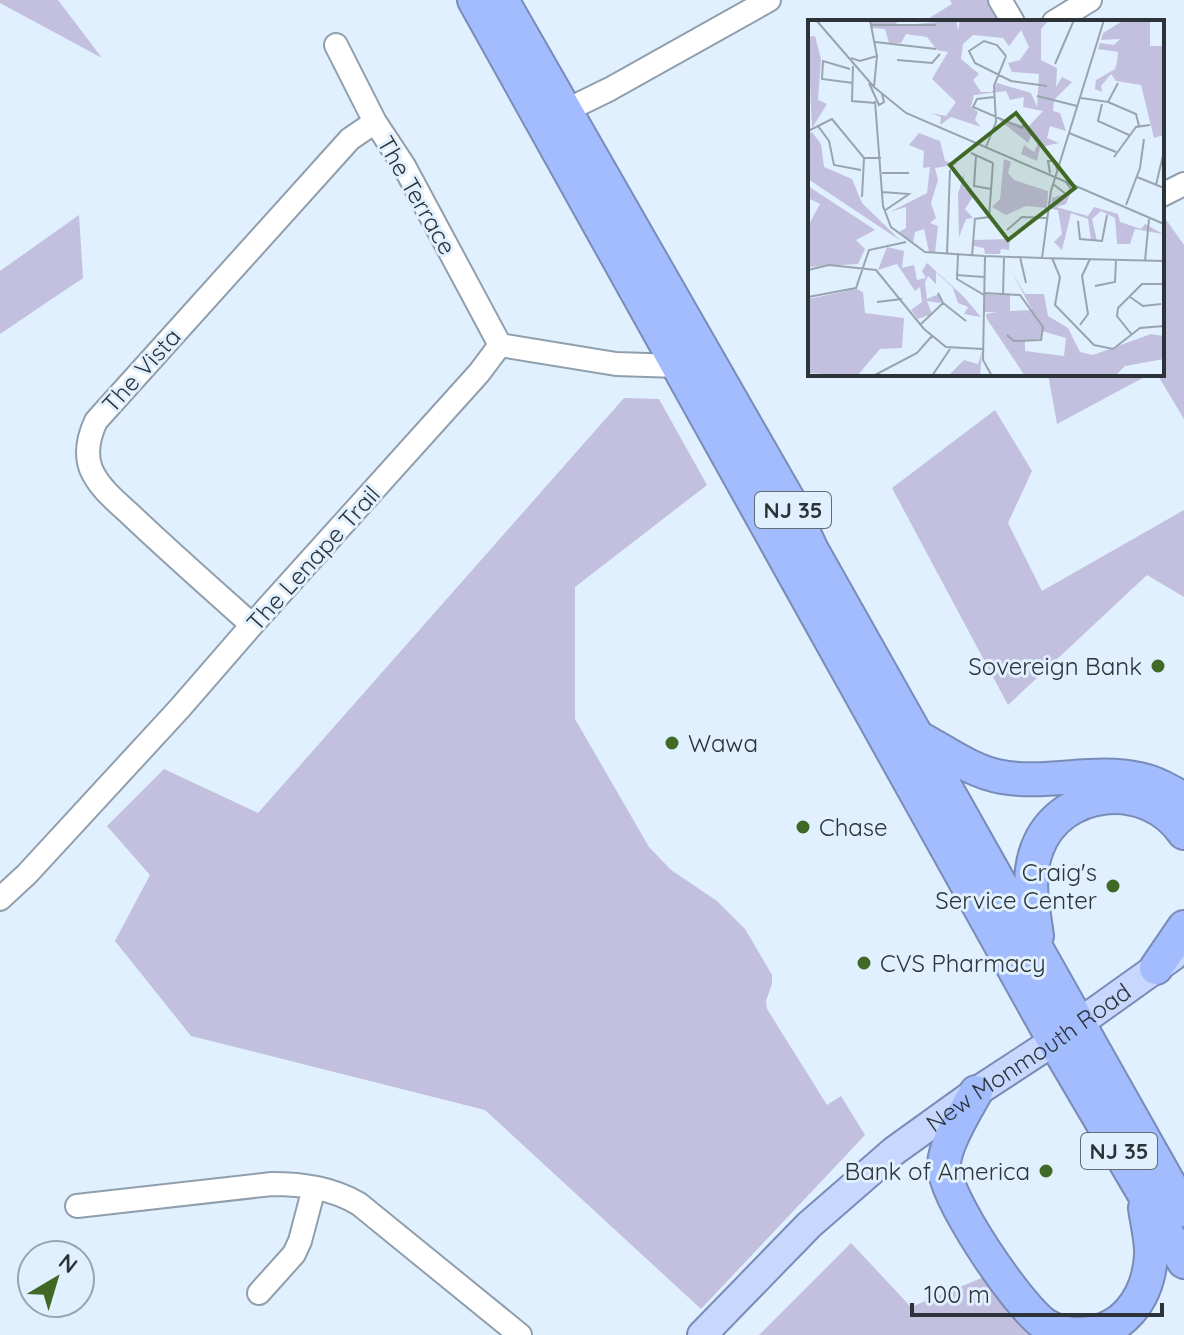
<svg xmlns="http://www.w3.org/2000/svg" width="1184" height="1335" viewBox="0 0 1184 1335" font-family="Quicksand,sans-serif">
	<style>
		.green { fill: #c2bfdf }
		.lines { fill: none; stroke-linecap: round; stroke-linejoin: round }
		.minor-casing { stroke: #919fad; stroke-width: 26 }
		.major-casing { stroke: #798cb8; stroke-width: 32 }
		.highway-casing { stroke: #798cb8; stroke-width: 36 }
		.minor { stroke: #fff; stroke-width: 22 }
		.major { stroke: #c7d7fe; stroke-width: 28 }
		.highway { stroke: #a2bcfd; stroke-width: 32 }
		.poi-dot { fill: #406925; stroke: #e0f0fe; stroke-width: 3 }
		.labels { text-anchor: middle; dominant-baseline: central; stroke-width: 6; stroke-linejoin: round; paint-order: stroke }
		.shield { fill: #e0f0fe; stroke: #636c74; stroke-width: 2 }
		.shield-label { font-size: 22px; font-weight: bold; fill: #2d3439 }
		.street-label { font-size: 24px; fill: #2d3439; stroke: #e0f0fe }
		.poi-label { font-size: 24px; fill: #2d3439; stroke: #e0f0fe; text-anchor: end }
		.inset-road { fill: none; stroke: #98a5af; stroke-width: 2 }
		.view { fill: #406925; fill-opacity: 0.15; stroke: #406925; stroke-width: 4 }
		.inset-edge { fill: none; stroke: #2d3439; stroke-width: 4 }
	</style>
	<rect width="100%" height="100%" fill="#e0f0fe"/>
	<path class="green" d="M0 0H58L102 58 0 3Z
		M950 0H1006L1022 22H923L952 4Z
		M1162 214 1184 245V419L1157 374H1162Z
		M79 215 83 278 0 334V271Z
		M1048 374H1150L1057 424Z
		M624 398 659 399 707 485 575 587V719L649 847 671 870 717 901 745 929 772 975V984L766 1001 767 1009 827 1105 841 1096 865 1135 701 1309 485 1110 191 1036 115 941 150 875 107 826 164 769 258 813Z
		M995 410 1032 471 1008 523 1042 591 1184 510V597L1147 575 1008 705 892 488Z
		M851 1243 911 1307 994 1273 1094 1335H759Z"/>
	<g class="lines">
		<g class="minor-casing">
			<path id="minor" d="M1000 0 1013 22
				M1054 22 1090 0
				M336 45 375 122 404 166 500 345
				M565 111 610 89 769 0
				M1162 195 1184 184
				M500 345 616 364 678 366
				M252 625C212 589 171 553 132 516 117 502 99 488 91 469 85 453 89 436 96 421L350 139 375 122
				M0 899 27 874 180 708 252 625 479 373 500 345
				M77 1206 272 1184C303 1184 332 1188 359 1204L520 1335
				M259 1293 294 1254 300 1241 314 1188"/>
		</g>
		<g class="major-casing">
			<g id="major">
				<path id="s1" d="M702 1335 809 1225 894 1151 976 1092 1054 1041 1173 956"/>
			</g>
		</g>
		<g class="highway-casing">
			<path id="highway" d="M474 0 1054 1041 1184 1262
				M502 0 788 499 812 550 1184 1210
				M918 737C944 751 972 772 1002 777 1046 785 1095 769 1139 779 1155 782 1170 791 1184 799
				M1037 936C1033 907 1026 878 1037 849 1060 787 1147 779 1184 833
				M1156 968 1184 927
				M976 1092C966 1110 945 1143 944 1164 942 1195 1020 1310 1047 1326 1056 1331 1066 1334 1076 1334 1122 1335 1148 1299 1151 1256 1152 1241 1147 1223 1145 1208"/>
		</g>
		<use href="#minor" class="minor"/>
		<use href="#major" class="major"/>
		<use href="#highway" class="highway"/>
	</g>
	<g class="poi-dot">
		<circle cx="1158" cy="666" r="8"/>
		<circle cx="672" cy="743" r="8"/>
		<circle cx="803" cy="827" r="8"/>
		<circle cx="1113" cy="886" r="8"/>
		<circle cx="864" cy="963" r="8"/>
		<circle cx="1046" cy="1171" r="8"/>
	</g>
	<g class="labels">
		<g class="shield">
			<rect x="755" y="492" width="76" height="36" rx="6"/>
			<rect x="1081" y="1133" width="76" height="36" rx="6"/>
		</g>
		<g class="shield-label">
			<text x="793" y="510">NJ 35</text>
			<text x="1119" y="1151">NJ 35</text>
		</g>
		<g class="street-label">
			<text transform="translate(417 195) rotate(60)">The Terrace</text>
			<text transform="translate(141 370) rotate(-48)">The Vista</text>
			<text transform="translate(313 558) rotate(-48)">The Lenape Trail</text>
			<text stroke="none"><textPath href="#s1" startOffset="430">New Monmouth Road</textPath></text>
		</g>
		<g class="poi-label">
			<text x="1142" y="666">Sovereign Bank</text>
			<text x="688" y="743" text-anchor="start">Wawa</text>
			<text x="819" y="827" text-anchor="start">Chase</text>
			<text x="1097" y="872">Craig's<tspan x="1097" dy="28">Service Center</tspan></text>
			<text x="880" y="963" text-anchor="start">CVS Pharmacy</text>
			<text x="1030" y="1171">Bank of America</text>
		</g>
	</g>
	<g transform="translate(808 20)">
		<rect width="356" height="356" fill="#e0f0fe"/>
		<path d="M63 0H89L88 6 148 0 150 10 152 0H241L233 9V40L249 48 248 67 254 57 264 62 246 80 245 91 252 93 258 111 242 106 239 118 251 123 232 127 229 141 213 134 216 125 226 132 232 119 223 116 220 123 189 98 220 107 235 91 215 87 216 77 202 80 198 71 166 75 163 87 170 92 167 100 173 107 143 97 132 105 133 97 123 93 138 96 148 82 124 59 140 32 129 30 119 17 98 14 93 23H81L77 9 64 8ZM213 10 221 27 212 40 200 43 204 52 231 54 229 87 223 73 189 63 184 72H173L165 60 171 54 153 39 155 24 165 15 195 18 201 26ZM316 0H342V26H356V115L346 118 333 65 308 61 303 54 293 66 294 72 287 69 288 60 307 49 309 42 310 32 290 29 292 23 306 25 312 19 293 20 295 13ZM7 16 13 39 10 80 19 84 4 108 0 17ZM4 112 13 124 16 147 44 159 54 183 93 221 0 159V114ZM111 113 132 121 137 141 150 144 127 148 130 160 123 183 128 198 122 203 130 206 127 233 121 232 116 209 107 212 105 223 91 212 98 208V187L82 192 119 173 122 147 115 148 116 131 101 125ZM196 139 203 142 200 153 206 160 240 171 239 188 218 186 198 195 184 187 192 179ZM156 154V168L166 175 157 189 165 198 158 199 151 217 150 174ZM0 166 67 210 48 220 57 229 50 244 0 247V206L12 184 0 178ZM263 172 258 184 248 187 280 196 286 187 310 194 312 202 333 209 337 204 355 214 327 209 322 224H309L307 198 293 191 284 199 289 221 283 220 280 199 263 193 254 230 246 222 254 214 250 190 243 189 244 178ZM202 219 201 230 193 229 192 234H177L176 228 166 226V220ZM79 227 96 231 94 248 106 245 109 260 118 258 114 251 119 243 155 276 173 297 156 294 160 287 150 283 145 268 128 252V264L120 256 117 262 119 279 131 274 133 283 119 281 124 294 110 299 103 290 114 282 112 267 107 271 89 244 70 250ZM204 252 217 274H236L240 296 260 308 272 332 285 335 343 314 356 316V339L317 346 307 356H217L179 299 178 294 189 292H176V274L202 275V291L224 290ZM234 311 258 318 256 336 217 331V321L233 319ZM49 269 55 272 57 293 96 298 94 328 72 329 49 356 0 353V279ZM174 331 172 356H140L156 340 170 344Z" fill="#c2bfdf" fill-rule="evenodd"/>
		<path class="inset-road" d="M8 0 66 67 98 93 356 204M62 0 69 36 66 67M63 5H128M67 22 128 29M198 36 189 25 176 21 161 31 167 43 203 61 239 66M43 38 52 41 69 36M89 40 124 43 132 34M247 44 266 0M45 46 44 81 67 83M42 49 15 41 14 59 45 63M61 63 71 85 76 82 74 74M229 76 269 86M186 77 169 79 165 87 214 108 217 103M273 78 300 82 310 63M67 81 75 186 83 207 117 232 176 236M300 82 328 94 331 106M294 84 290 101 321 115M10 106 21 121 26 145 53 150M0 111 24 99 56 138H73M261 113 308 132M178 127 188 102 186 66 198 36M163 133 185 143M168 136 166 166 183 169M306 137 328 107 342 105M74 153H101M242 153 240 141H247L249 149M329 157 356 168M245 164 258 174 263 169 258 162M348 165 356 131M74 172 101 174 76 191M54 177 56 138M318 185 332 148 336 119M166 199 181 197 185 143M270 201 272 219 294 221 299 195M199 210 214 197 239 198M139 234 142 150M150 235 149 259 176 275M164 236 167 198M212 237 218 263M234 238 356 241M244 238 252 257 247 285 286 325 305 329 332 308 356 306M337 241 341 199M0 250 21 245 68 250 116 309 138 327 175 329M148 255 176 257M287 266 307 262 308 240M177 273 212 275 235 307 233 320 206 321 199 315M195 275 196 237M0 277 48 268 61 230 98 222M322 277 335 286 353 284M69 282 94 279M135 283 158 301M112 305 135 283 130 273M272 305 280 294 274 256 282 239M324 315 309 296 310 288 334 264H356M65 356 109 333 124 316M124 356 142 329M184 356 175 340 177 236 234 238 243 171 296 0M326 356H352"/>
		<path class="view" d="M208 93 267 168 200 220 142 145Z"/>
		<rect width="356" height="356" class="inset-edge"/>
	</g>
	<g transform="translate(56 1279) rotate(38)"><circle r="38" fill="#e0f0fe" stroke="#98a5af" stroke-width="2"/>
	<path d="M0-6L14 30L0 20L-14 30Z" fill="#406925"/>
	<text y="-12" font-size="22" font-weight="bold" text-anchor="middle" fill="#2d3439">N</text>
	</g>
	<path d="M912 1303v12h250v-12" fill="none" stroke="#2d3439" stroke-width="4"/>
	<text x="924" y="1303" font-size="24" fill="#2d3439" stroke="#e0f0fe" stroke-width="6" paint-order="stroke">100 m</text>
</svg>
